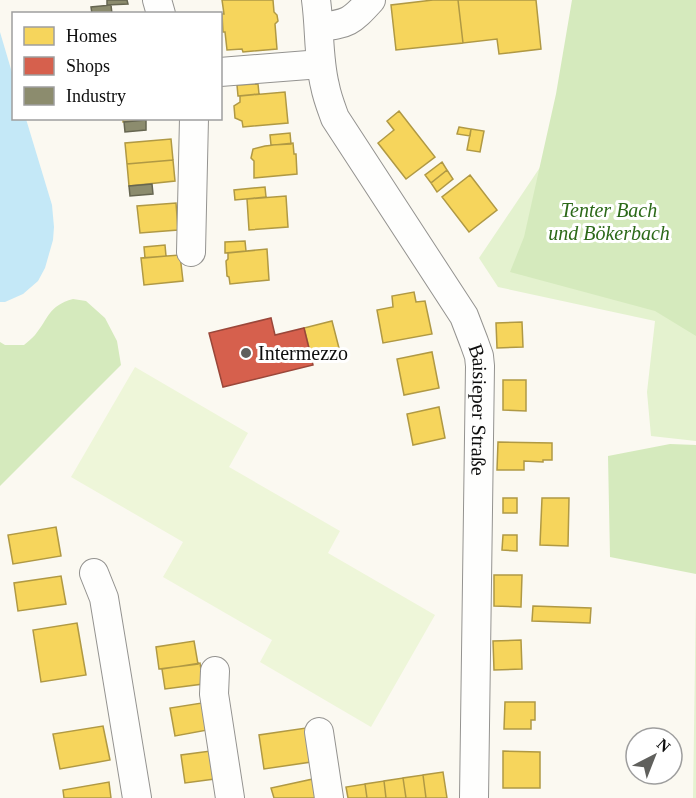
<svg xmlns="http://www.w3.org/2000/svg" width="696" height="798" viewBox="0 0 696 798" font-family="'Times New Roman',serif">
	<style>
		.green { fill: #e4f2cf }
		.forest { fill: #d5eabd }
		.pitch { fill: #eef6d9 }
		.water { fill: #c4e8f7 }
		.homes { fill: #f6d55c; stroke: #b09944; stroke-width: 1.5 }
		.shops { fill: #d6604d; stroke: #9a473a; stroke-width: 1.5 }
		.industry { fill: #8c8c6e; stroke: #666651; stroke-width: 1.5 }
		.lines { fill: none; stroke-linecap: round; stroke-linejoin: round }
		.minor-casing { stroke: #949390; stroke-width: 30 }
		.minor { stroke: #fefefd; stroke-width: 28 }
		.poi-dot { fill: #60605d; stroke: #fff; stroke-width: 2 }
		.labels { text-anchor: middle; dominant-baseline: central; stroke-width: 6; stroke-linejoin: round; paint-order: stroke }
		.park-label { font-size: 20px; font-style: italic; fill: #2c6919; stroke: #fff }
		.poi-label { font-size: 20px; fill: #0d0d0d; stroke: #fff; text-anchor: start }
		.street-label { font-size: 20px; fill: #0d0d0d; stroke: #fff }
	</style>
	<rect width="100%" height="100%" fill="#fbf9f1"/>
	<path class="green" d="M696 0V441L651 436 647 392 655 321 498 287 479 258 555 145Z
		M696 594V798H693Z"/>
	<path class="forest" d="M572 0H696V336L655 311 510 272 524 237 556 94Z
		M73 299 86 301 105 318 117 341 121 365 0 486V342L5 345H24C28 342 32 338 35 335 49 318 48 306 73 299Z
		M670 444 696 445V574L610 557 608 456Z"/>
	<path class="pitch" d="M135 367 248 433 229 467 340 531 328 553 435 615 371 727 260 662 272 640 163 577 183 542 71 477Z"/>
	<path class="water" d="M0 32 13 76 14 118 26 119 52 205 54 227 53 240 45 268 38 281 23 294 5 302H0Z"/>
	<path class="homes" d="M222 0H273L274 12 277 15 278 21 275 24 277 49 243 52 242 49 227 50 225 32H223L222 14H224Z
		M433 0H458L463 43 396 50 391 5Z
		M458 0H536L541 49 499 54 497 39 463 43Z
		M258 84 259 94 238 96 237 85Z
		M285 92 288 123 243 127 242 121 235 118 234 106 240 102V96Z
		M399 111 435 157 406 179 378 143 394 130 387 121Z
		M123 118H160L123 122Z
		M459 127 471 129 470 136 457 134Z
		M471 129 484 131 480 152 467 150Z
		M290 133 291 144 271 145 270 135Z
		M171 139 173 160 127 164 125 143Z
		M293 143 294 154H296L297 174 254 178V161L251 158 253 149 265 146Z
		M173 160 175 181 129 186 127 164Z
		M442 162 447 170 431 183 425 175Z
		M447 170 453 179 437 192 431 183Z
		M470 175 497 210 469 232 442 197Z
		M265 187 266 197 235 200 234 190Z
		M286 196 288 227 249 230 247 199Z
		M176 203 178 230 140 233 137 206Z
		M245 241 246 251 225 253V242Z
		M165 245 166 256 145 258 144 247Z
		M267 249 269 280 230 284 229 277 227 276 226 261 228 259V253Z
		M180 255 183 281 144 285 141 258Z
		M414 292 416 302 425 301 432 334 383 343 377 310 393 307 392 296Z
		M332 321 340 352 312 359 304 328Z
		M522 322 523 347 497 348 496 323Z
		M432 352 439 388 404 395 397 359Z
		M503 380H526V411L503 410Z
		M439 407 445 438 413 445 407 414Z
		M498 442 552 443V460H543V462L524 461V470H497Z
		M503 498H517V513H503Z
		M542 498H569L568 546 540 545Z
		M56 527 61 556 13 564 8 535Z
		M503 535H517V551L502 550Z
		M494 575H522L521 607 494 606Z
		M61 576 66 604 18 611 14 583Z
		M533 606 591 608 590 623 532 621Z
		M77 623 86 675 41 682 33 630Z
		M521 640 522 669 494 670 493 641Z
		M194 641 198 664 159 669 156 647Z
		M200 663 203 684 165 689 162 669Z
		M208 702 213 729 175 736 170 708Z
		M505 702H535V720H531V729H504Z
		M103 726 110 760 60 769 53 734Z
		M306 728 311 762 264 769 259 735Z
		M218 750 222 778 185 783 181 755Z
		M503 751 540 752V788H503Z
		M443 772 447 798H426L423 775Z
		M423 775 426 798H406L403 778Z
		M403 778 406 798H386L384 781Z
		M313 779 317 798H274L271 788Z
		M384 781 386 798H367L365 784Z
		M109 782 111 798H64L63 790Z
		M365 784 367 798H348L346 787Z"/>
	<path class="shops" d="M271 318 275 335 304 328 313 365 223 387 209 333Z"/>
	<path class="industry" d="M107 0H127L128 4 107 5Z
		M111 5 112 14H92L91 7Z
		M146 120V130L125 132 124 122Z
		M152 184 153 194 130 196 129 186Z"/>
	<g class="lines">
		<g class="minor-casing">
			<g id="minor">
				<path d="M157 0 161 14"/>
				<path id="s1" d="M316 0C320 28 318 58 325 86 327 97 331 107 335 118L464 316 474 342 479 356 480 366 474 798"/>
				<path d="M319 27C348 24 351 22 371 0"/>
				<path d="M220 72 321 64"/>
				<path d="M191 252 194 118"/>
				<path d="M94 573 104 598 137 798"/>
				<path d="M215 671 214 694 230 798"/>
				<path d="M319 732 329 798"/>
			</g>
		</g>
		<use href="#minor" class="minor"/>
	</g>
	<circle class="poi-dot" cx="246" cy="353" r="6"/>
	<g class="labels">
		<g class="park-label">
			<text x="609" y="210">Tenter Bach<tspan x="609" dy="23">und Bökerbach</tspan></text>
		</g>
		<g class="poi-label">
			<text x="258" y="353">Intermezzo</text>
		</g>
		<g class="street-label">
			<text stroke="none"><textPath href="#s1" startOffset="453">Baisieper Straße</textPath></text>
		</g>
	</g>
	<rect x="12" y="12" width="210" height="108" fill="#ffffff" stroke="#9e9e9e" stroke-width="1.5"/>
	<rect x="24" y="27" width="30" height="18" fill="#f6d55c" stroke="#9e9e9e" stroke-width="1.5"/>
	<text x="66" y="42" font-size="18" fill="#0d0d0d">Homes</text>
	<rect x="24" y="57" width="30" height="18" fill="#d6604d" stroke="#9e9e9e" stroke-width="1.5"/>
	<text x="66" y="72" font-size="18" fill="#0d0d0d">Shops</text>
	<rect x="24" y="87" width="30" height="18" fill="#8c8c6e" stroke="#9e9e9e" stroke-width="1.5"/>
	<text x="66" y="102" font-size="18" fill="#0d0d0d">Industry</text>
	<g transform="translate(654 756) rotate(42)"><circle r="28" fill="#ffffff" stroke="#9e9e9e" stroke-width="1.5"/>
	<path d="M0-4.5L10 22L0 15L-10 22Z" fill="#60605d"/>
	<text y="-9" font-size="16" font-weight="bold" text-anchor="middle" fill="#0d0d0d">N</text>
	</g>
</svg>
